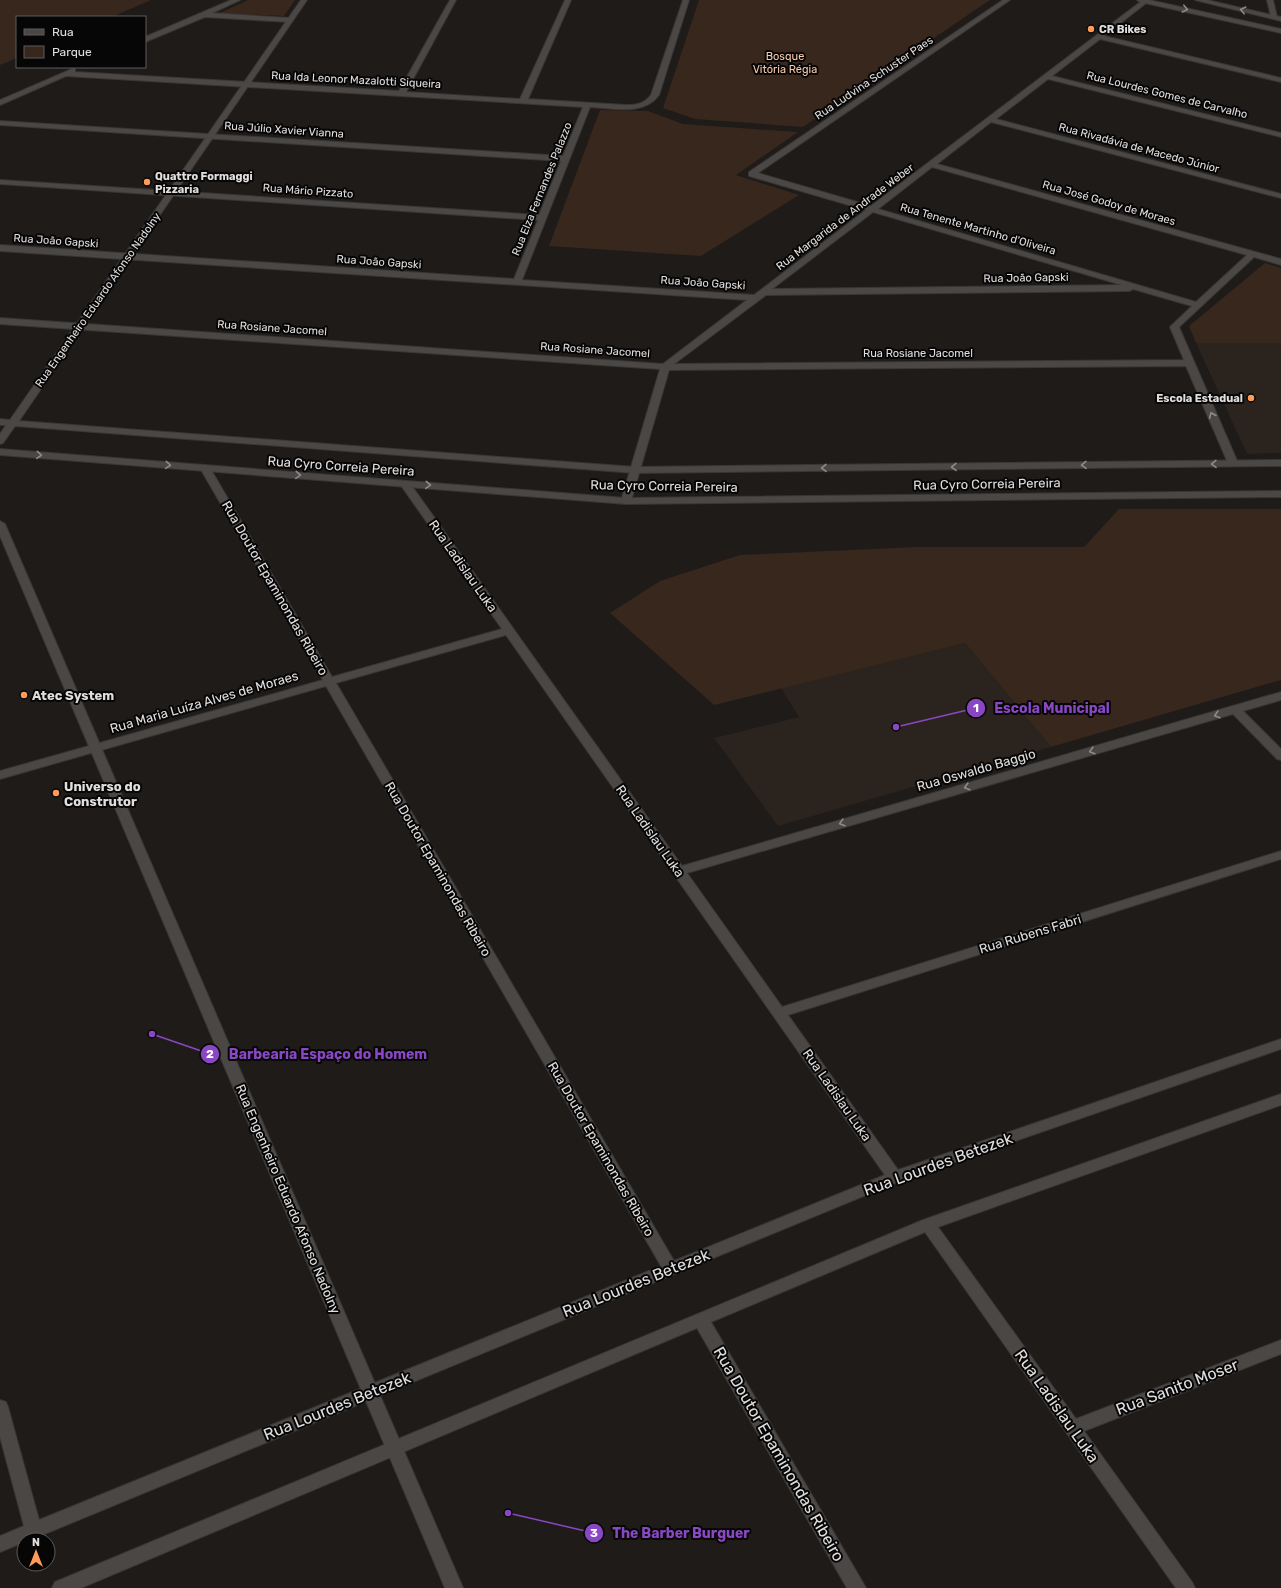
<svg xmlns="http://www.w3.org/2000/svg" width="1281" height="1588" viewBox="0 0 1281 1588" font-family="Rubik,sans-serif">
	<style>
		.built { fill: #2b231e }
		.green { fill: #38271c }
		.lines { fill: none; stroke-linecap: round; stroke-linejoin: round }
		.street-casing { stroke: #383635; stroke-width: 2 }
		.secondary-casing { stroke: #383635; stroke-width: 2 }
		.street { fill: #4a4745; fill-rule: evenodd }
		.secondary { fill: #4a4745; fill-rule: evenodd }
		.oneway { stroke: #8e8b8a }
		.poi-dot { fill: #fe9b58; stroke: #070606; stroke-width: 1.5 }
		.labels { text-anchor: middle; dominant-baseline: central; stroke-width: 4; stroke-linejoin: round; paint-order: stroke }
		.far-poi-label { font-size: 11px; font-weight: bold; fill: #e1dfde; stroke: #070606; text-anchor: start }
		.far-park-label { font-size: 11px; fill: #facbad; stroke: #070606 }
		.far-street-label { font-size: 11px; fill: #e1dfde; stroke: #070606 }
		.street-label { font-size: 13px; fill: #e1dfde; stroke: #070606 }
		.poi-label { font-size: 13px; font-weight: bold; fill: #e1dfde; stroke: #070606; text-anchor: start }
		.near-street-label { font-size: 16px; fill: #e1dfde; stroke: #070606 }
		.leader { fill: none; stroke: #8a47c4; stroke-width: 1.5 }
		.callout-dot { fill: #8a47c4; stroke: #070606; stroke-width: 1.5 }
		.mark-label { font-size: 12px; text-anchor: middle; font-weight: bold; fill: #fff }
		.callout-label { font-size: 14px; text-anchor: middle; font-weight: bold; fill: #8a47c4; stroke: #070606; stroke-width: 4; stroke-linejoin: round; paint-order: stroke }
	</style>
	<rect width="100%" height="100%" fill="#1e1b19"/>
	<path class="built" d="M1196 343H1281V453L1247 454Z
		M965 643 1051 747 778 826 714 738 799 717 781 688Z"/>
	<path class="green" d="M0 0H151L112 17H17V58L0 65Z
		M248 0H295L284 16 220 13Z
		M699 0H990L803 127 695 119 663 108Z
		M600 110 648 111 683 124 798 132 736 175 799 195 701 256 549 246Z
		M1265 263 1281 268V343H1196L1189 326Z
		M1119 509H1281V680L1051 747 965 643 714 705 610 613 660 581 740 555 917 547H1084Z"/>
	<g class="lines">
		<g class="street-casing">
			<path id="street" d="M231 0H240L212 13 290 18 293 20 290 22 205 17 145 42V37Z
				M450 0H456L406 92 520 99 565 0H571L528 99 625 105C636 105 644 104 651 95L683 0H689L659 95C644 116 613 108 590 107L522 280 754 295 866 210 749 176V172L1003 0H1010L758 173 871 206 1143 0H1150L1104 36 1281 78V82L1100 39 1052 76 1281 133V137L1048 79 996 119 1281 194V198L991 122 937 164 1281 259V265L1254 257 1179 327 1238 463 1233 466 1228 463 1186 366 669 370 631 501 626 504 621 501 660 369 0 324V318L663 364 747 300 0 251V245L514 279 538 220 0 184V180L539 215 561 161 0 125V121L563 156 583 107 66 76 0 105V100L72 69H75V72L399 91ZM932 167 1247 255 1196 302 878 209ZM873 212 1122 285 772 289ZM1133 289 1192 306 1170 327 1184 360 674 364 766 295 1129 291Z
				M1267 0H1273L1277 17 1276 18 1271 17Z
				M205 465 210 468 332 677 502 629 400 484 405 481 409 482 682 866 1281 692V700L1243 711 1281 749V760L1277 759 1233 714 687 873 782 1007 1281 851V859L788 1015 898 1170 1281 1039V1049L900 1181 30 1540H24V1542L0 1552V1536L24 1526 0 1437V1400L6 1402 8 1407 39 1520 661 1266 326 686 0 779V771L323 680 200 468ZM506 635 885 1175 674 1261 336 683Z
				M1281 1094V1105L938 1227 1076 1419 1281 1340V1354L1084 1431 1192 1582 1195 1588H1176L925 1232 711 1322 866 1588H847L697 1328 81 1588H52L55 1582 923 1220Z"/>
		</g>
		<g class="secondary-casing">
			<path id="secondary" d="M301 0H307L19 421 635 467 1281 460V466L635 473 15 426 3 443 0 444V434L6 425H0V419L10 420Z
				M1137 0H1149L1281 29V33L1140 2Z
				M1195 0H1207L1281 17V21Z
				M0 449 626 498 1281 491V497L626 504 0 455Z
				M0 521 5 524 463 1588H445L0 536Z"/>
		</g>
		<use href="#street" class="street"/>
		<use href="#secondary" class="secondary"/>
	</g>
	<defs><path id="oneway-chevron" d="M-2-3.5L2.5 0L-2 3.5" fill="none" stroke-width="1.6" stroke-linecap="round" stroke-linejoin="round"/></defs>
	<g class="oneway">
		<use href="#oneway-chevron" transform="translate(1185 9) rotate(13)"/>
		<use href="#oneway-chevron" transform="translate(1243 10) rotate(-167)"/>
		<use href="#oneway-chevron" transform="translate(1212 415) rotate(-113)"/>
		<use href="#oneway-chevron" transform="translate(39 455) rotate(5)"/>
		<use href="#oneway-chevron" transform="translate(1214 464) rotate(179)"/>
		<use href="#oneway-chevron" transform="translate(168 465) rotate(5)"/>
		<use href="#oneway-chevron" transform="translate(1084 465) rotate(179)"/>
		<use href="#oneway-chevron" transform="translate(954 467) rotate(179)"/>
		<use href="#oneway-chevron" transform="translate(824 468) rotate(179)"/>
		<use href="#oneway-chevron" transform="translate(298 475) rotate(4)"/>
		<use href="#oneway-chevron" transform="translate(428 485) rotate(4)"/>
		<use href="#oneway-chevron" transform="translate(1217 715) rotate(164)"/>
		<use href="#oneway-chevron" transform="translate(1092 751) rotate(164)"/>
		<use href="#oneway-chevron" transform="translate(967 787) rotate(164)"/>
		<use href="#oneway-chevron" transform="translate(842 823) rotate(164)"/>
	</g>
	<g class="poi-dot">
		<circle cx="1091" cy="29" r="4"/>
		<circle cx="147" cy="182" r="4"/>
		<circle cx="1251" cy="398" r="4"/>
		<circle cx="24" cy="695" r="4"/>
		<circle cx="56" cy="793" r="4"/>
	</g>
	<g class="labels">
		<g class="far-poi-label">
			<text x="1099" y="29">CR Bikes</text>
			<text x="155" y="176">Quattro Formaggi<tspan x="155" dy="13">Pizzaria</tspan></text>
			<text x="1243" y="398" text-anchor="end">Escola Estadual</text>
		</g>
		<g class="far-park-label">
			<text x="785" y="56">Bosque<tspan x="785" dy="13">Vitória Régia</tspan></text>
		</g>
		<g class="far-street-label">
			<text transform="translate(874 78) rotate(-34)">Rua Ludvina Schuster Paes</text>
			<text transform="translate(356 80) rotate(3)">Rua Ida Leonor Mazalotti Siqueira</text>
			<text transform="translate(1167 95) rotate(14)">Rua Lourdes Gomes de Carvalho</text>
			<text transform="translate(284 130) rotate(4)">Rua Júlio Xavier Vianna</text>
			<text transform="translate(1139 148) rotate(15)">Rua Rivadávia de Macedo Júnior</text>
			<text transform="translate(542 189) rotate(-68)">Rua Elza Fernandes Palazzo</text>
			<text transform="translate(308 191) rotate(4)">Rua Mário Pizzato</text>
			<text transform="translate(1109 203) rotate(16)">Rua José Godoy de Moraes</text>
			<text transform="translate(845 217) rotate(-37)">Rua Margarida de Andrade Weber</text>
			<text transform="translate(978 229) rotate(16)">Rua Tenente Martinho d'Oliveira</text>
			<text transform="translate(56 241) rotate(4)">Rua João Gapski</text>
			<text transform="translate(379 262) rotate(4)">Rua João Gapski</text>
			<text transform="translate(1026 278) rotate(-1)">Rua João Gapski</text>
			<text transform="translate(703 283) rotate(4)">Rua João Gapski</text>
			<text transform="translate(98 300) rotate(-55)">Rua Engenheiro Eduardo Afonso Nadolny</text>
			<text transform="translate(272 328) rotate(4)">Rua Rosiane Jacomel</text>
			<text transform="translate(595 350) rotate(4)">Rua Rosiane Jacomel</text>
			<text x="918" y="353">Rua Rosiane Jacomel</text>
		</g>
		<g class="street-label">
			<text transform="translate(341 466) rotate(4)">Rua Cyro Correia Pereira</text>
			<text transform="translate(987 484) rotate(-1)">Rua Cyro Correia Pereira</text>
			<text transform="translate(664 486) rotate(1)">Rua Cyro Correia Pereira</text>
			<text transform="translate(463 566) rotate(55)">Rua Ladislau Luka</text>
			<text transform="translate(275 588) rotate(60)">Rua Doutor Epaminondas Ribeiro</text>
			<text transform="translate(204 702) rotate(-16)">Rua Maria Luíza Alves de Moraes</text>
			<text transform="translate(976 770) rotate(-16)">Rua Oswaldo Baggio</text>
			<text transform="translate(650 831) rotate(55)">Rua Ladislau Luka</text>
			<text transform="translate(438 869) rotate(60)">Rua Doutor Epaminondas Ribeiro</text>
			<text transform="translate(1030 934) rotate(-17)">Rua Rubens Fabri</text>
			<text transform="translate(837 1095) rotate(55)">Rua Ladislau Luka</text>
			<text transform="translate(601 1149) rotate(60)">Rua Doutor Epaminondas Ribeiro</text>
			<text transform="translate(288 1199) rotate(67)">Rua Engenheiro Eduardo Afonso Nadolny</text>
		</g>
		<g class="poi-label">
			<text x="32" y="695">Atec System</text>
			<text x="64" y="786">Universo do<tspan x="64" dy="15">Construtor</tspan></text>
		</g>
		<g class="near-street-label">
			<text transform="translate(938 1164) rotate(-20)">Rua Lourdes Betezek</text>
			<text transform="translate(636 1283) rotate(-22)">Rua Lourdes Betezek</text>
			<text transform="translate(1177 1387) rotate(-21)">Rua Sanito Moser</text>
			<text transform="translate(337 1406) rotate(-22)">Rua Lourdes Betezek</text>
			<text transform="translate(1057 1406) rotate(55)">Rua Ladislau Luka</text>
			<text transform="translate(779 1454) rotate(60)">Rua Doutor Epaminondas Ribeiro</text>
		</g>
	</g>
	<path class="leader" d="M896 727L976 708M152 1034L210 1054M508 1513L594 1533"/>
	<g class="callout-dot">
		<circle cx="896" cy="727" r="4"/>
		<circle cx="152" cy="1034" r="4"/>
		<circle cx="508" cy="1513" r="4"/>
		<circle cx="976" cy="708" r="10"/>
		<circle cx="210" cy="1054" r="10"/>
		<circle cx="594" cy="1533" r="10"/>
	</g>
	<g class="mark-label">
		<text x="976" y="712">1</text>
		<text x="210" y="1058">2</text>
		<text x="594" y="1537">3</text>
	</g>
	<g class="callout-label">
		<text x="1052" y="713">Escola Municipal</text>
		<text x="328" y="1059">Barbearia Espaço do Homem</text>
		<text x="681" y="1538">The Barber Burguer</text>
	</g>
	<rect x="16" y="16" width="130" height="52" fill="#070606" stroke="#5e5d5c"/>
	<rect x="24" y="29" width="20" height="6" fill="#4a4745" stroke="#5e5d5c"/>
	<text x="52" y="36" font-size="12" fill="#e1dfde">Rua</text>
	<rect x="24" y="46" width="20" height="12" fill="#38271c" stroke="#5e5d5c"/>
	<text x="52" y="56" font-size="12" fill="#e1dfde">Parque</text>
	<g transform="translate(36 1552)"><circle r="19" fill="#070606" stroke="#5e5d5c"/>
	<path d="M0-3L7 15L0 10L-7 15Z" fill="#fe9b58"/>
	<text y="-6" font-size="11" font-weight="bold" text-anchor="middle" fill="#e1dfde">N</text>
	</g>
</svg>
